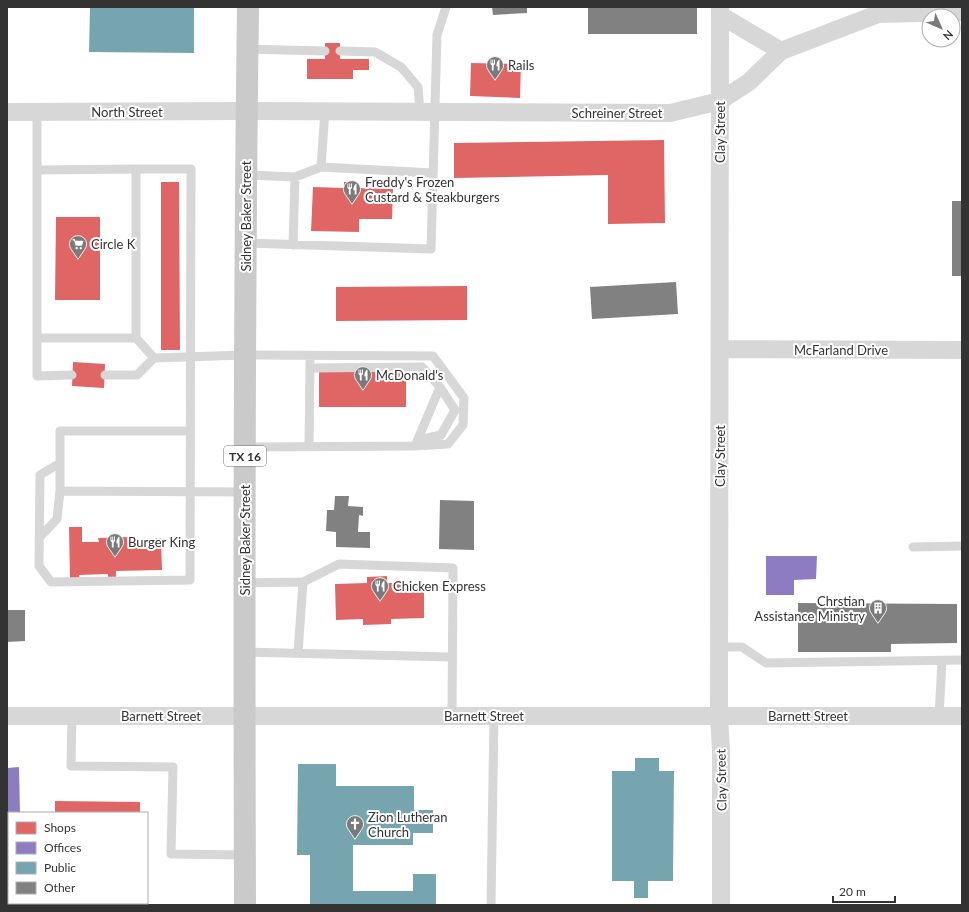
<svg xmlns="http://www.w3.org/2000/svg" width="969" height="912" viewBox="0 0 969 912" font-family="Lato,sans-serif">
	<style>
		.shops { fill: #e06666 }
		.offices { fill: #8e7cc3 }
		.public { fill: #76a5af }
		.building { fill: #818181 }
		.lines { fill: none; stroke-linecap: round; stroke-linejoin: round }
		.lane { stroke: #d7d7d7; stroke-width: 9 }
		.street { stroke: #d7d7d7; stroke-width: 18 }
		.primary { stroke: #cacaca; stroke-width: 22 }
		.labels { text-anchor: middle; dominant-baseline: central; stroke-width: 4; stroke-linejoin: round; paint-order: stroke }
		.shield { fill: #fff; stroke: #707070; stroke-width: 1 }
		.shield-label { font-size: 12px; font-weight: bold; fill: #333 }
		.poi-label { font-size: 13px; fill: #333; stroke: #fff; text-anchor: start }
		.street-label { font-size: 13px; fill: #333; stroke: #fff }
	</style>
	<rect width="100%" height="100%" fill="#fff"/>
	<path class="shops" d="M325 43H340V59H369V70H353V79H307V59H325Z
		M471 63 521 64 520 98 470 96Z
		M664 140 665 223 608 224V175L454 178V143Z
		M161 182H179L180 350H161Z
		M344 182H356V188L393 189 392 219H359V232L311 231 313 187 344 188Z
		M56 217H100V300H55Z
		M467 286V320L336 321V287Z
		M73 362 105 364 104 388 72 386Z
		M319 372H406V407H319Z
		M69 527H82V542H99L98 538 129 537V544L148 543 149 538H161L162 570 116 571V579H108V574L79 575 80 580H70Z
		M387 576V583H424V618L391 619V624L363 625V619L336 620 335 584 367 583V577Z
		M55 801 140 802V813H55Z"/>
	<path class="offices" d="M766 556H817L816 579 794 580V595H766Z
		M19 767 20 813H7V768Z"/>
	<path class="public" d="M90 7H194V53L89 52Z
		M635 758H659V771H674L673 881H648V898H634V881H612V771H635Z
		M298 764H336V786H414V810H433V833H413V845H353V891H413V874H436V905H310V855H297Z"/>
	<path class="building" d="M492 7H527V13L493 15Z
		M588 7H697V34H588Z
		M952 201H962V276H952Z
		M676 282 678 314 592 319 590 287Z
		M335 496H349L348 506 363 507V516L359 515 358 532H370V548L336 547V532L326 531 327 510H334Z
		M440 500 474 501V550L439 549Z
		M798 603 957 604V643L891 644V652H798Z
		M7 610H25V641L7 642Z"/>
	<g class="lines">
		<path class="lane" d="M247 49 325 51
			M340 51 375 52 401 67 418 87 420 112
			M37 112V338H136V169L37 170
			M321 167 325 111
			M246 175 295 177 293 245
			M295 177 321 167 433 173
			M246 243 431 249 437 35 446 7
			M37 338V376L72 375
			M136 338 154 358
			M310 368 422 367 440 387 415 446
			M105 375H137L154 358 245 355 433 356 464 398 463 425 448 444 415 446 245 447
			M190 431H60V491L245 492
			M418 440 441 435 455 410 440 387
			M309 447 310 362
			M60 463 40 475 39 566 51 582 190 580 191 169H136
			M39 538 57 519 60 491
			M913 547 962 546
			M245 583 303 582 339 564 453 568 452 716
			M720 647H742L766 663 962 660
			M244 652 452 657
			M298 653 303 582
			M72 716 71 766 173 767 171 854 245 855
			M939 716 942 661
			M491 905 494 716"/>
		<path class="street" d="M720 7 719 716 721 750V905
			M720 15 781 51
			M7 112 246 111 670 113 720 101 749 82 781 51 878 14 962 12
			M720 349 962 350
			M7 716H962"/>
		<path class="primary" d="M245 905C244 606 244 306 248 7"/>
	</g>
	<defs>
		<g id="restaurant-pin" transform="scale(0.9)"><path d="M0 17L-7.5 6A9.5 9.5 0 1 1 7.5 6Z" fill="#7a7a7a" stroke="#fff"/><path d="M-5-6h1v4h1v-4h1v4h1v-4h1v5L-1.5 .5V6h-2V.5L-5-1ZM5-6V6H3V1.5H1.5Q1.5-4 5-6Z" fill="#fff"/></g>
		<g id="supermarket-pin" transform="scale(0.9)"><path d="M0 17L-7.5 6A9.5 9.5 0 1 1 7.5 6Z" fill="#7a7a7a" stroke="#fff"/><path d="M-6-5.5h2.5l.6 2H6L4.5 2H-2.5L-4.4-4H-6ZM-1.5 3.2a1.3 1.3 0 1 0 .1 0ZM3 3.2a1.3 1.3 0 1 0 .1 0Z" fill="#fff"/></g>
		<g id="building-pin" transform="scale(0.9)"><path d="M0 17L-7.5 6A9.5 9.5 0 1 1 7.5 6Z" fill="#7a7a7a" stroke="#fff"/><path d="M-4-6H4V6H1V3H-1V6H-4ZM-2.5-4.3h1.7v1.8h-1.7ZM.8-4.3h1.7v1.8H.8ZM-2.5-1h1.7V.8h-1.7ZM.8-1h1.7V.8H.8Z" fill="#fff"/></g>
		<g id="church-pin" transform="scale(0.9)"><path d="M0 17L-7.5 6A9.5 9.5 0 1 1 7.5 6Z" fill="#7a7a7a" stroke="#fff"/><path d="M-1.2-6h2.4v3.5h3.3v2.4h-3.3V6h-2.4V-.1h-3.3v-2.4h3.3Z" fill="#fff"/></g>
	</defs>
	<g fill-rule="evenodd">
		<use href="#restaurant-pin" x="495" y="65"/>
		<use href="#restaurant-pin" x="352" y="189"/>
		<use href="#supermarket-pin" x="78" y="244"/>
		<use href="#restaurant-pin" x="363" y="375"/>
		<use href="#restaurant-pin" x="115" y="542"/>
		<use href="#restaurant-pin" x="380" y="586"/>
		<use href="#building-pin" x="878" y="608"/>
		<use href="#church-pin" x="355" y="824"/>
	</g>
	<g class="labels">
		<rect class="shield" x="224" y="446" width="42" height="20" rx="3"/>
		<g class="shield-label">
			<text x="245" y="456">TX 16</text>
		</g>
		<g class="poi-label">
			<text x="508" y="65">Rails</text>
			<text x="365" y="182">Freddy's Frozen<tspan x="365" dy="15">Custard &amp; Steakburgers</tspan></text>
			<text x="91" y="244">Circle K</text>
			<text x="376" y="375">McDonald's</text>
			<text x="128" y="542">Burger King</text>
			<text x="393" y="586">Chicken Express</text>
			<text x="865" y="601" text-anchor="end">Chrstian<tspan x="865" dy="15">Assistance Ministry</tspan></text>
			<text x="368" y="817">Zion Lutheran<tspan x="368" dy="15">Church</tspan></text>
		</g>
		<g class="street-label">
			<text x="127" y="112">North Street</text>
			<text x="617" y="113">Schreiner Street</text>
			<text transform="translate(720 132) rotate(-90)">Clay Street</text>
			<text transform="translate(246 216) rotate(-90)">Sidney Baker Street</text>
			<text x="841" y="350">McFarland Drive</text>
			<text transform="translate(720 456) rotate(-90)">Clay Street</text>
			<text transform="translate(245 540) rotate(-90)">Sidney Baker Street</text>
			<text x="161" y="716">Barnett Street</text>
			<text x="484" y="716">Barnett Street</text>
			<text x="808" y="716">Barnett Street</text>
			<text transform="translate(721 780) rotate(-91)">Clay Street</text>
		</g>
	</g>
	<rect width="969" height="912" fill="none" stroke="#333333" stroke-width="16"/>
	<rect x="8" y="812" width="140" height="92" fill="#ffffff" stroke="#adadad"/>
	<rect x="16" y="822" width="20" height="12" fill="#e06666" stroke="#adadad"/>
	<text x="44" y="832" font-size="12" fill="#333333">Shops</text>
	<rect x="16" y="842" width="20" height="12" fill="#8e7cc3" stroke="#adadad"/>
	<text x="44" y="852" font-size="12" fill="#333333">Offices</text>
	<rect x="16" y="862" width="20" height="12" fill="#76a5af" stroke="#adadad"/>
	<text x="44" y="872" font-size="12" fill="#333333">Public</text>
	<rect x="16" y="882" width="20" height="12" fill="#818181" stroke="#adadad"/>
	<text x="44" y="892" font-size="12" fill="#333333">Other</text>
	<g transform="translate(941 28) rotate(135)"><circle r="19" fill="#ffffff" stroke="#adadad"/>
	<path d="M0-3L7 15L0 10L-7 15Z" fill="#7a7a7a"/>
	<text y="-6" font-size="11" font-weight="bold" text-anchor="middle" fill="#333333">N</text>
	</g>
	<path d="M833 896v6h62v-6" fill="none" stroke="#333333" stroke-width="2"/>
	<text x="839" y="896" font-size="12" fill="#333333" stroke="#ffffff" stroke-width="3" paint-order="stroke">20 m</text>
</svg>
